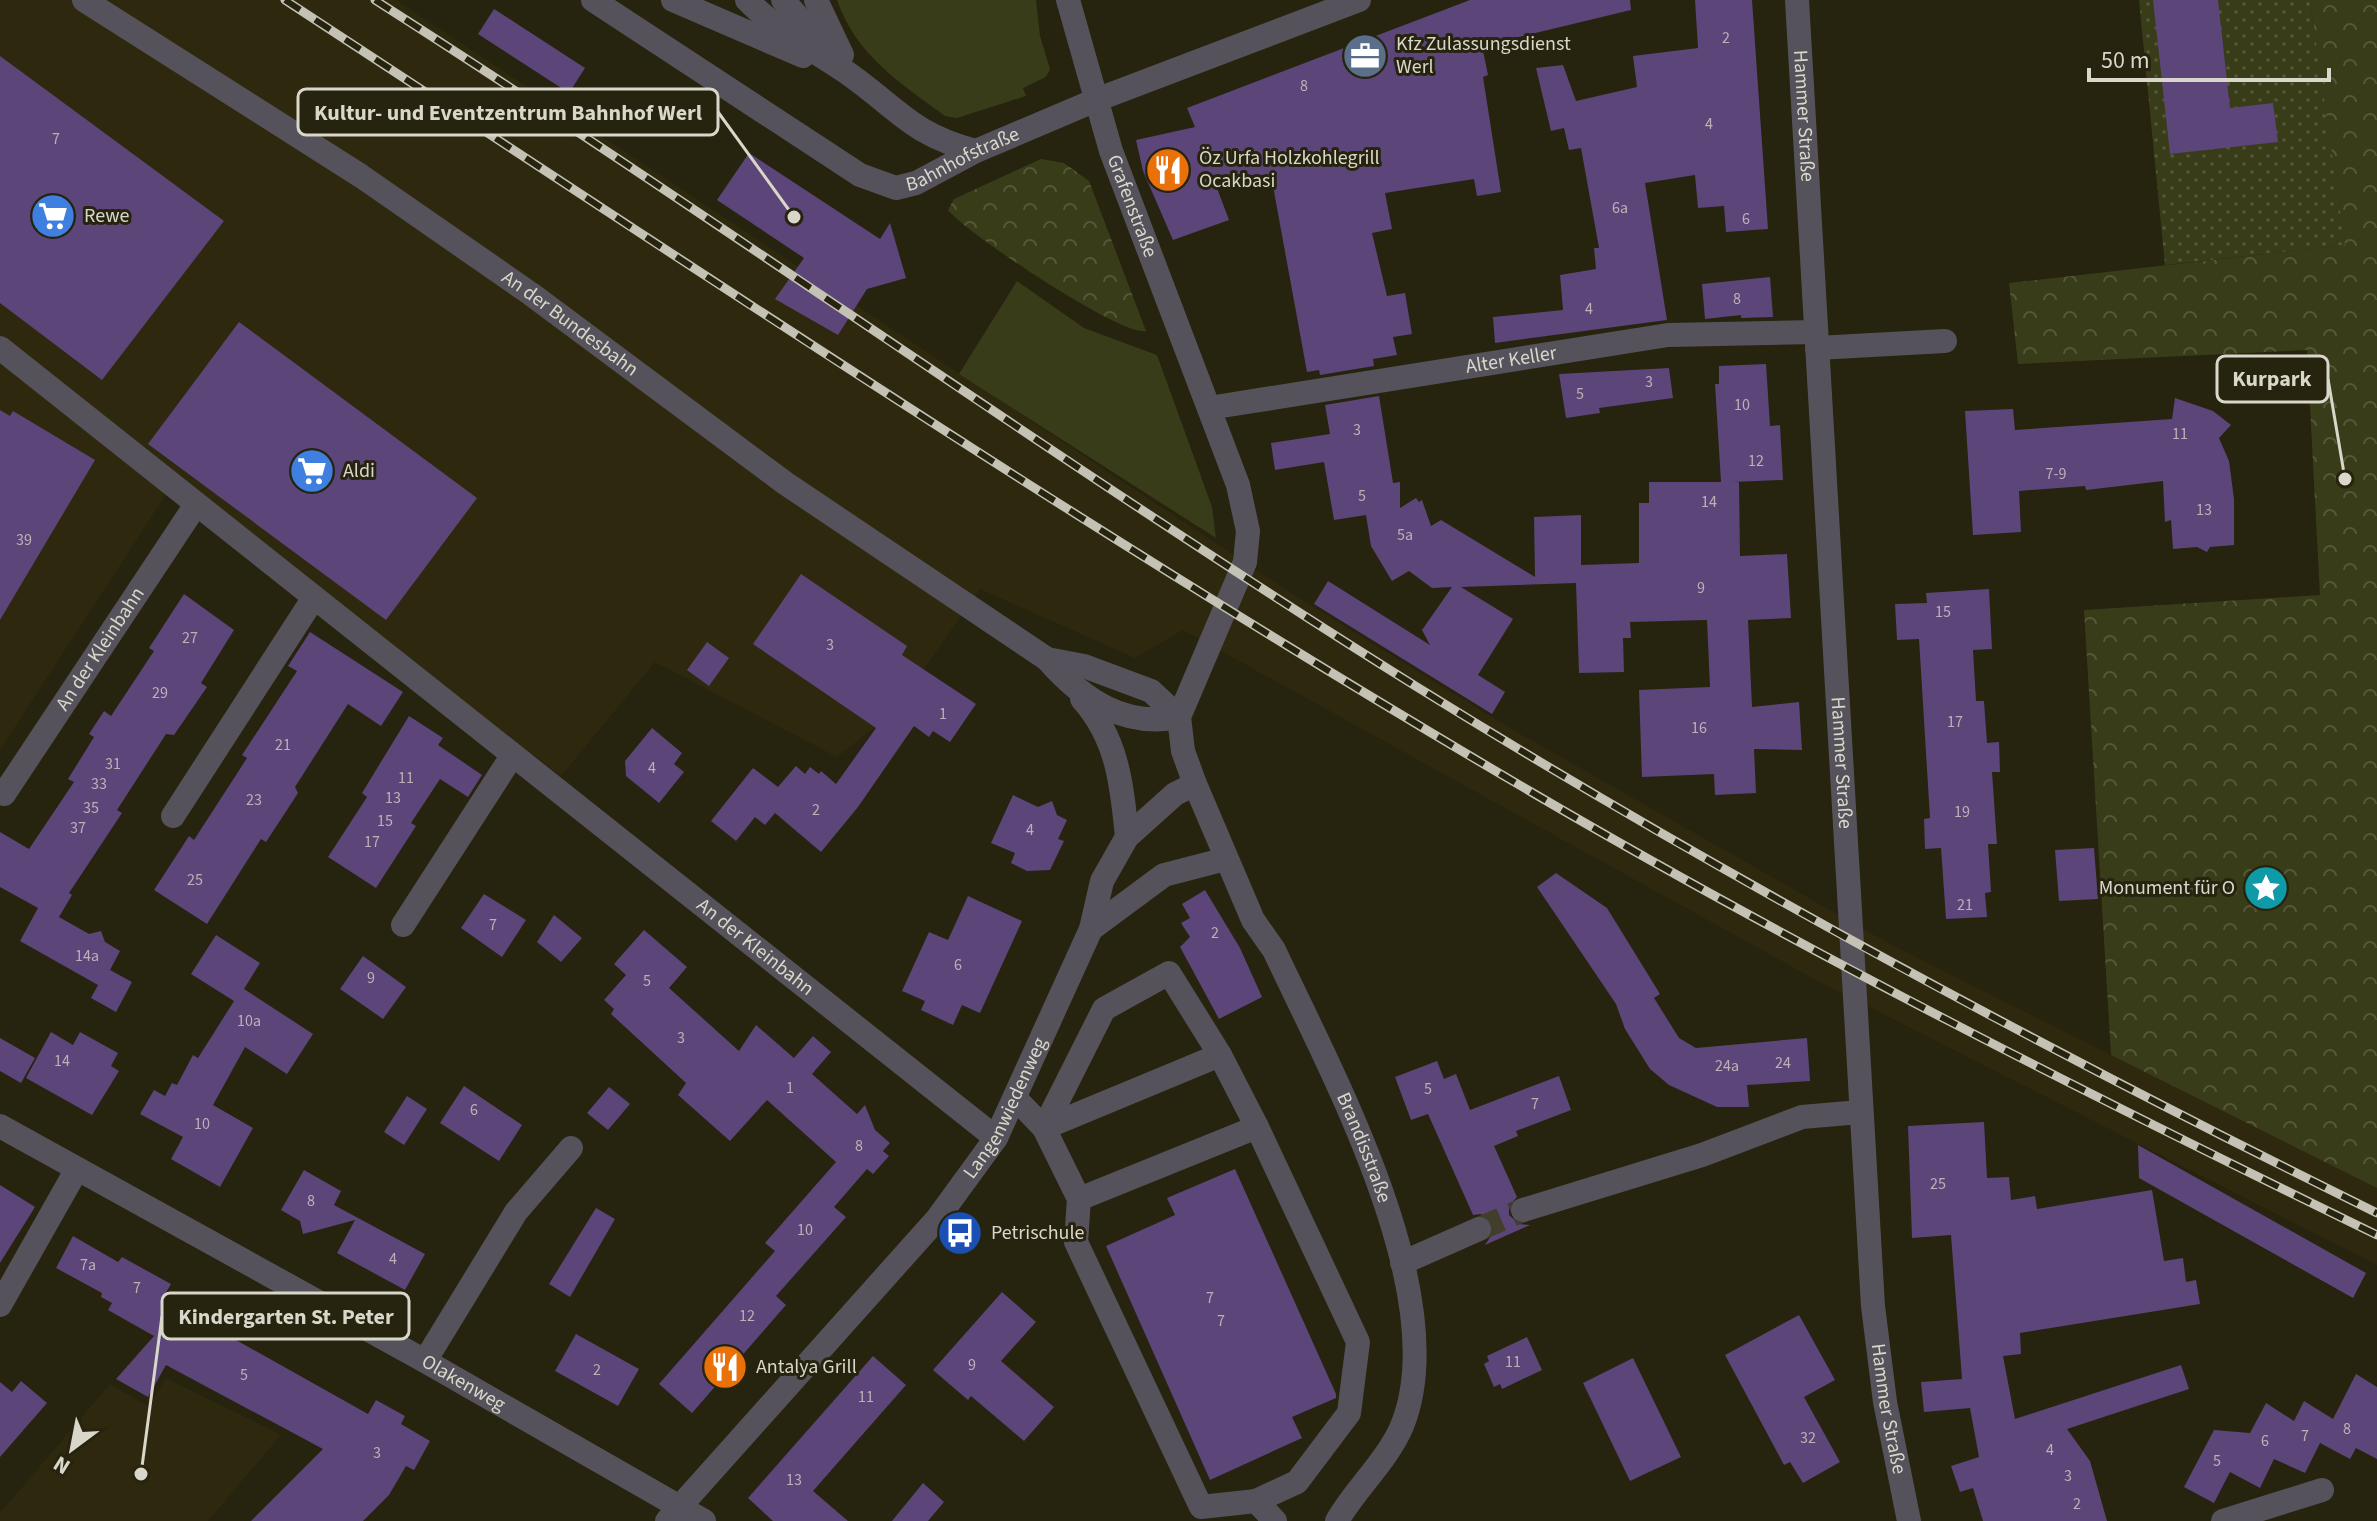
<svg xmlns="http://www.w3.org/2000/svg" width="2377" height="1521" viewBox="0 0 2377 1521" font-family="'Source Sans 3',sans-serif">
	<style>
		.built { fill: #2e290e }
		.grass { fill: #393c19 }
		.park { fill: url(#park-crowns) }
		.garden { fill: url(#garden-dots) }
		.building { fill: #5c4579 }
		.lines { fill: none; stroke-linecap: round; stroke-linejoin: round }
		.minor-tunnel { stroke: #413e2b; stroke-width: 24; stroke-dasharray: 24 12; stroke-linecap: butt }
		.minor { stroke: #56525b; stroke-width: 24 }
		.rail-casing { stroke: #c4c2b4; stroke-width: 9 }
		.rail { stroke: #26230f; stroke-width: 6; stroke-dasharray: 18; stroke-linecap: butt }
		.labels { text-anchor: middle; dominant-baseline: central; stroke-width: 6; stroke-linejoin: round; paint-order: stroke }
		.number-label { font-size: 16px; fill: #bab2b6 }
		.poi-label { font-size: 20px; fill: #d9d7ca; stroke: #26230f; text-anchor: start }
		.street-label { font-size: 20px; fill: #d9d7ca; stroke: #26230f }
		.leader { fill: none; stroke: #d9d7ca; stroke-width: 3 }
		.callout-dot { fill: #d9d7ca; stroke: #26230f; stroke-width: 3 }
		.callout { fill: #26230f; stroke: #d9d7ca; stroke-width: 3 }
		.callout-label { font-size: 22px; text-anchor: middle; font-weight: bold; fill: #d9d7ca }
	</style>
	<defs>
		<pattern id="park-crowns" width="20" height="18" patternUnits="userSpaceOnUse" patternTransform="scale(2)"><rect width="20" height="18" fill="#393c19"/><path d="M2 6a3 3 0 1 1 6 0M12 15a3 3 0 1 1 6 0" fill="none" stroke="#555739"/></pattern>
		<pattern id="garden-dots" width="8" height="8" patternUnits="userSpaceOnUse" patternTransform="scale(2)"><rect width="8" height="8" fill="#393c19"/><path d="M2 2h.1M6 6h.1" fill="none" stroke="#555739" stroke-width="1.8" stroke-linecap="round"/></pattern>
	</defs>
	<rect width="100%" height="100%" fill="#26230f"/>
	<path class="built" d="M0 0H396L1294 595 1508 727 1890 944 2377 1188V1265L1818 981 1183 630 1135 658 980 589 894 712 837 757 655 662 561 776 174 482 0 750Z
		M166 1378 281 1435 208 1521H0V1513L110 1384 148 1406Z"/>
	<path class="grass" d="M837 0H1036L1040 36 1050 69 1046 77 1023 88 1026 96 957 118 945 116C900 83 856 55 837 0Z
		M1017 281 1084 328 1157 355 1212 507 1216 538 959 374Z"/>
	<path class="park" d="M2310 0H2377V1188L2111 1055 2084 610 2320 595 2307 350 2018 364 2009 283 2344 245Z
		M1041 159 1064 163 1089 181 1146 331C1122 337 966 233 948 210L954 199Z"/>
	<path class="garden" d="M2139 0H2310L2345 245 2165 265Z"/>
	<path class="building" d="M1470 0H1630L1631 10 1482 46 1488 75 1483 77 1501 192 1477 196 1474 179 1385 193 1392 229 1372 233 1387 296 1405 293 1412 334 1393 337 1397 355 1373 359 1374 366 1320 375 1319 370 1307 372 1271 175H1212L1229 220 1173 240 1143 171 1136 140 1195 127 1187 108Z
		M1695 0H1752L1768 229 1726 232 1724 206 1698 208 1695 175 1645 183 1667 320 1495 343 1493 317 1563 310 1560 275 1596 269 1594 248H1599L1581 148 1569 150 1564 128 1551 131 1536 68 1563 65 1576 101 1637 87 1633 56 1698 48Z
		M2153 0H2218L2230 108 2273 103 2278 142 2170 154Z
		M494 9 585 68 569 93 478 34Z
		M0 56 224 221 102 380 0 303Z
		M749 153 880 239 890 223 906 278 867 289 838 335 775 299 804 258 717 200Z
		M1770 277 1773 317 1741 318V315L1705 319 1702 284Z
		M239 322 477 498 386 620 148 444Z
		M1766 364 1770 426 1780 425 1783 480 1732 482H1739L1740 556 1787 554 1791 618 1748 620 1752 707 1799 702 1802 750 1754 749 1756 793 1715 795 1714 774 1642 777 1639 690 1710 687 1707 620 1630 622 1631 638H1623L1624 672 1579 673 1576 583 1461 587 1513 619 1478 675 1505 692 1492 714 1314 604 1328 581 1430 645 1422 630 1452 587 1432 588 1409 571 1392 581 1371 546 1366 515 1334 520 1324 462 1275 470 1271 443 1330 434 1325 405 1379 396 1393 483 1400 482V508L1416 498 1419 502 1422 500 1431 526 1441 520 1535 577 1534 517 1581 515V565L1639 563V503H1649V482H1721L1715 384H1719V366Z
		M1669 368 1673 398 1599 408 1600 413 1566 418 1559 374Z
		M2175 398 2213 411 2231 425 2219 438 2229 461 2234 499V545L2210 547 2207 552 2197 547 2173 549 2171 520 2165 522 2163 481 2086 490 2085 486 2019 491 2021 532 1973 535 1965 411 2013 409 2015 430 2172 419Z
		M0 410 10 416 13 411 95 460 0 620Z
		M801 574 907 646 902 655 976 704 950 742 933 731 929 737 914 726 858 807 821 852 775 813 765 825 755 817 736 841 711 821 753 768 778 787 796 766 805 774 810 767 819 774 821 771 836 784 876 728 753 644Z
		M1989 589 1992 649 1973 650 1976 701H1984L1987 743 1999 742 2000 772H1992L1997 844H1988L1991 892 1985 893 1987 917 1946 919 1941 848 1925 849 1924 819 1930 818 1919 639 1897 640 1895 604 1927 603 1926 593Z
		M184 594 234 630 201 683 207 687 174 735 166 734 117 810 122 813 69 893 72 895 59 917 89 934 101 931 105 942 120 951 110 970 132 982 116 1012 91 998 98 985 20 941 38 908 0 887V832L29 849 74 782 68 779 94 737 89 734 104 711 111 716 154 651 149 648Z
		M310 632 403 692 381 726 348 704 295 787 298 793 285 813 266 842 261 839 207 924 154 890 189 836 194 840 247 758 242 755 297 671 288 666Z
		M707 642 729 658 709 686 687 670Z
		M409 716 443 738 438 745 482 775 468 797 440 779 411 823 416 826 376 888 328 857 367 797 362 793Z
		M652 728 682 753 674 764 684 772 659 803 626 776 625 761Z
		M1013 795 1038 807 1052 801 1057 815 1067 820 1058 839 1064 841 1050 870 1027 871 1011 863 1015 853 991 843Z
		M2094 848 2098 899 2059 901 2055 850Z
		M1556 873 1607 908 1660 994 1654 998 1679 1038 1696 1048 1807 1038 1810 1081 1747 1085 1749 1107H1717L1669 1085 1650 1069 1625 1029 1616 1004 1537 887Z
		M1205 890 1240 948 1262 997 1219 1019 1180 947 1190 937 1181 923 1190 918 1182 904Z
		M484 894 526 920 502 957 461 928Z
		M968 896 1022 921 980 1013 962 1005 953 1025 921 1010 925 1001 902 991 929 932 948 940Z
		M554 915 582 938 561 962 537 942Z
		M644 930 687 967 669 988 739 1051 756 1025 794 1058 813 1036 831 1052 812 1074 857 1114 865 1105 875 1130 890 1143 883 1151 889 1156 873 1174 867 1169 834 1207 846 1217 776 1296 786 1305 692 1413 659 1384 775 1251 765 1243 836 1162 767 1100 730 1141 678 1095 686 1083 611 1014 614 1009 604 1000 626 975 614 964Z
		M216 935 260 963 244 989 313 1034 287 1074 245 1047 213 1105 253 1128 220 1187 171 1159 183 1137 140 1114 154 1090 165 1096 172 1083 177 1085 193 1055 198 1058 234 1001 191 974Z
		M363 956 406 987 383 1019 340 989Z
		M51 1032 73 1045 80 1032 118 1053 111 1066 119 1071 92 1115 26 1078Z
		M0 1038 35 1058 21 1083 0 1071Z
		M1437 1061 1444 1079 1456 1074 1470 1110 1559 1076 1571 1110 1516 1131 1518 1136 1494 1146 1517 1197 1509 1206V1215L1519 1224 1530 1225 1485 1245 1494 1231 1492 1222 1481 1214 1473 1215 1428 1114 1411 1120 1395 1077Z
		M464 1086 522 1125 499 1161 440 1123Z
		M609 1087 630 1104 608 1130 587 1113Z
		M407 1096 427 1109 404 1145 384 1132Z
		M1984 1122 1987 1178 2009 1177 2011 1200 2035 1196 2037 1209 2152 1190 2164 1261 2183 1258 2186 1282 2196 1280 2200 1304 2020 1333 2021 1354 2003 1356 2015 1419 2181 1365 2189 1389 2067 1429 2090 1461 2107 1521H1983L1973 1488 1960 1492 1951 1466 1979 1457 1970 1408 1924 1412 1921 1382 1962 1379 1951 1235 1912 1238 1908 1126Z
		M2138 1145 2366 1273 2353 1298 2139 1178Z
		M1235 1169 1336 1394V1398L1292 1417 1302 1438 1210 1480 1106 1246 1175 1215 1167 1198Z
		M304 1170 341 1191 334 1205 425 1254 405 1290 337 1253 355 1220 303 1234 300 1221 281 1210Z
		M0 1185 35 1207 0 1263Z
		M596 1208 615 1219 570 1297 549 1284Z
		M73 1236 118 1262 122 1257 171 1284 165 1294 216 1323 213 1327 368 1414 376 1400 405 1416 401 1424 430 1441 414 1470 406 1466 389 1495 363 1521H251L323 1449 166 1365 148 1397 116 1379 154 1336 108 1310 112 1303 101 1297 102 1293 56 1268Z
		M1002 1292 1036 1322 1001 1361 1054 1407 1024 1441 971 1396 968 1400 933 1370Z
		M1799 1315 1835 1380 1804 1397 1840 1462 1803 1483 1790 1462 1784 1465 1725 1355Z
		M576 1334 639 1369 618 1406 555 1371Z
		M1527 1337 1542 1370 1502 1389 1500 1384 1494 1387 1484 1364 1489 1361 1487 1356Z
		M873 1356 906 1385 813 1491 848 1521H773L748 1498Z
		M1633 1358 1681 1457 1630 1481 1583 1383Z
		M2356 1374 2377 1387V1459L2356 1448 2350 1459 2320 1443 2305 1473 2274 1459 2260 1488 2230 1472 2214 1503 2184 1487 2214 1430 2250 1433 2266 1403 2294 1421 2304 1401 2333 1419Z
		M21 1381 47 1403 0 1457V1382L12 1392Z
		M923 1483 944 1502 928 1521H892Z"/>
	<g class="lines">
		<path class="minor-tunnel" d="M1479 1229 1523 1210"/>
		<g class="minor">
			<path id="s1" d="M84 0 361 176 531 294 785 483 1047 659C1083 700 1124 728 1179 717"/>
			<path id="s2" d="M593 0 860 175 896 188 916 183 976 151 1096 100 1359 0"/>
			<path d="M673 0 803 56"/>
			<path d="M747 0C775 29 813 50 846 72 898 108 910 134 976 151"/>
			<path d="M783 0 821 43"/>
			<path d="M816 0 842 55"/>
			<path id="s3" d="M1068 0 1111 151 1238 485 1248 531 1245 562 1179 717 1183 751 1195 784 1253 920 1274 950C1329 1068 1455 1296 1402 1426 1387 1461 1356 1488 1337 1521"/>
			<path id="s4" d="M1797 0 1873 1306 1885 1402 1909 1521"/>
			<path id="s5" d="M0 348 996 1138"/>
			<path d="M1817 348 1945 341"/>
			<path id="s6" d="M1209 408 1668 335 1816 332"/>
			<path d="M1047 659 1084 666 1151 691 1179 717"/>
			<path d="M1082 699C1118 739 1122 786 1127 837"/>
			<path id="s7" d="M4 794 195 506"/>
			<path d="M173 816 313 599"/>
			<path d="M403 925 512 756"/>
			<path d="M1091 929 1164 875 1226 859"/>
			<path d="M1016 1099 1044 1128 1079 1199 1076 1242 1201 1507 1256 1501 1275 1521"/>
			<path id="s8" d="M0 1126 425 1361 704 1521"/>
			<path d="M1044 1128 1104 1009 1169 973 1220 1055"/>
			<path d="M1044 1128 1220 1055 1257 1127"/>
			<path d="M1079 1199 1257 1127 1358 1342 1349 1413 1297 1482 1256 1501"/>
			<path d="M1523 1210 1702 1155 1802 1117 1860 1112"/>
			<path d="M1402 1263 1479 1229"/>
			<path d="M0 1305 77 1169"/>
			<path d="M425 1361 516 1212 571 1148"/>
			<path id="s9" d="M667 1521 937 1219 996 1138 1091 929 1102 881 1127 837 1175 794 1195 784"/>
			<path d="M2223 1521 2322 1490"/>
		</g>
		<g class="rail-casing">
			<path id="rail" d="M285 0C697 270 1107 544 1533 793 1807 953 2091 1096 2377 1235
				M375 0C726 224 1064 467 1417 687 1728 880 2050 1052 2377 1213"/>
		</g>
		<use href="#rail" class="rail"/>
	</g>
	<defs>
		<g id="office-disc" transform="scale(2.3)"><circle r="9.5" fill="#5c6f8a" stroke="#26230f"/><path d="M-6-3h4V-5.5h4V-3h4V5H-6ZM-1-4.5V-3h2v-1.5ZM-6 0V1H6V0Z" fill="#fff"/></g>
		<g id="restaurant-disc" transform="scale(2.3)"><circle r="9.5" fill="#e8710a" stroke="#26230f"/><path d="M-5-6h1v4h1v-4h1v4h1v-4h1v5L-1.5 .5V6h-2V.5L-5-1ZM5-6V6H3V1.5H1.5Q1.5-4 5-6Z" fill="#fff"/></g>
		<g id="supermarket-disc" transform="scale(2.3)"><circle r="9.5" fill="#3f7fe0" stroke="#26230f"/><path d="M-6-5.5h2.5l.6 2H6L4.5 2H-2.5L-4.4-4H-6ZM-1.5 3.2a1.3 1.3 0 1 0 .1 0ZM3 3.2a1.3 1.3 0 1 0 .1 0Z" fill="#fff"/></g>
		<g id="sight-disc" transform="scale(2.3)"><circle r="9.5" fill="#0f9aa8" stroke="#26230f"/><path d="M0-6L1.8-2.2L6-1.7L2.9 1.2L3.7 5.4L0 3.3L-3.7 5.4L-2.9 1.2L-6-1.7L-1.8-2.2Z" fill="#fff"/></g>
		<g id="bus-disc" transform="scale(2.3)"><circle r="9.5" fill="#1a4fb4" stroke="#26230f"/><path d="M-5-6H5V4H4V6H2V4H-2V6H-4V4H-5ZM-3.5-4V0h7V-4ZM-3.5 1.2v1.5H-2V1.2ZM2 1.2v1.5H3.5V1.2Z" fill="#fff"/></g>
	</defs>
	<g fill-rule="evenodd">
		<use href="#office-disc" x="1365" y="56"/>
		<use href="#restaurant-disc" x="1168" y="170"/>
		<use href="#supermarket-disc" x="53" y="216"/>
		<use href="#supermarket-disc" x="312" y="471"/>
		<use href="#sight-disc" x="2266" y="888"/>
		<use href="#bus-disc" x="960" y="1233"/>
		<use href="#restaurant-disc" x="725" y="1367"/>
	</g>
	<g class="labels">
		<g class="number-label">
			<text x="1726" y="38">2</text>
			<text x="1304" y="86">8</text>
			<text x="1709" y="124">4</text>
			<text x="56" y="139">7</text>
			<text x="1620" y="208">6a</text>
			<text x="1746" y="219">6</text>
			<text x="1737" y="299">8</text>
			<text x="1589" y="309">4</text>
			<text x="1649" y="382">3</text>
			<text x="1580" y="394">5</text>
			<text x="1742" y="405">10</text>
			<text x="1357" y="430">3</text>
			<text x="2180" y="434">11</text>
			<text x="1756" y="461">12</text>
			<text x="2056" y="474">7-9</text>
			<text x="1362" y="496">5</text>
			<text x="1709" y="502">14</text>
			<text x="2204" y="510">13</text>
			<text x="1405" y="535">5a</text>
			<text x="24" y="540">39</text>
			<text x="1701" y="588">9</text>
			<text x="1943" y="612">15</text>
			<text x="190" y="638">27</text>
			<text x="830" y="645">3</text>
			<text x="160" y="693">29</text>
			<text x="943" y="714">1</text>
			<text x="1955" y="722">17</text>
			<text x="1699" y="728">16</text>
			<text x="283" y="745">21</text>
			<text x="113" y="764">31</text>
			<text x="652" y="768">4</text>
			<text x="406" y="778">11</text>
			<text x="99" y="784">33</text>
			<text x="393" y="798">13</text>
			<text x="254" y="800">23</text>
			<text x="91" y="808">35</text>
			<text x="816" y="810">2</text>
			<text x="1962" y="812">19</text>
			<text x="385" y="821">15</text>
			<text x="78" y="828">37</text>
			<text x="1030" y="830">4</text>
			<text x="372" y="842">17</text>
			<text x="195" y="880">25</text>
			<text x="1965" y="905">21</text>
			<text x="493" y="925">7</text>
			<text x="1215" y="933">2</text>
			<text x="87" y="956">14a</text>
			<text x="958" y="965">6</text>
			<text x="371" y="978">9</text>
			<text x="647" y="981">5</text>
			<text x="249" y="1021">10a</text>
			<text x="681" y="1038">3</text>
			<text x="62" y="1061">14</text>
			<text x="1783" y="1063">24</text>
			<text x="1727" y="1066">24a</text>
			<text x="790" y="1088">1</text>
			<text x="1428" y="1089">5</text>
			<text x="1535" y="1104">7</text>
			<text x="474" y="1110">6</text>
			<text x="202" y="1124">10</text>
			<text x="859" y="1146">8</text>
			<text x="1938" y="1184">25</text>
			<text x="311" y="1201">8</text>
			<text x="805" y="1230">10</text>
			<text x="393" y="1259">4</text>
			<text x="88" y="1265">7a</text>
			<text x="137" y="1288">7</text>
			<text x="1210" y="1298">7</text>
			<text x="747" y="1316">12</text>
			<text x="1221" y="1321">7</text>
			<text x="1513" y="1362">11</text>
			<text x="972" y="1365">9</text>
			<text x="597" y="1370">2</text>
			<text x="244" y="1375">5</text>
			<text x="866" y="1397">11</text>
			<text x="2347" y="1429">8</text>
			<text x="2305" y="1436">7</text>
			<text x="1808" y="1438">32</text>
			<text x="2265" y="1441">6</text>
			<text x="2050" y="1450">4</text>
			<text x="377" y="1453">3</text>
			<text x="2217" y="1461">5</text>
			<text x="2068" y="1476">3</text>
			<text x="794" y="1480">13</text>
			<text x="2077" y="1504">2</text>
		</g>
		<g class="poi-label">
			<text x="1396" y="44">Kfz Zulassungsdienst<tspan x="1396" dy="23">Werl</tspan></text>
			<text x="1199" y="158">Öz Urfa Holzkohlegrill<tspan x="1199" dy="23">Ocakbasi</tspan></text>
			<text x="84" y="216">Rewe</text>
			<text x="343" y="471">Aldi</text>
			<text x="2235" y="888" text-anchor="end">Monument für O</text>
			<text x="991" y="1233">Petrischule</text>
			<text x="756" y="1367">Antalya Grill</text>
		</g>
		<g class="street-label">
			<text stroke="none"><textPath href="#s4" startOffset="116">Hammer Straße</textPath></text>
			<text stroke="none"><textPath href="#s2" startOffset="430">Bahnhofstraße</textPath></text>
			<text stroke="none"><textPath href="#s3" startOffset="216">Grafenstraße</textPath></text>
			<text stroke="none"><textPath href="#s1" startOffset="584">An der Bundesbahn</textPath></text>
			<text stroke="none"><textPath href="#s6" startOffset="306">Alter Keller</textPath></text>
			<text stroke="none"><textPath href="#s7" startOffset="174">An der Kleinbahn</textPath></text>
			<text stroke="none"><textPath href="#s4" startOffset="764">Hammer Straße</textPath></text>
			<text stroke="none"><textPath href="#s5" startOffset="964">An der Kleinbahn</textPath></text>
			<text stroke="none"><textPath href="#s9" startOffset="536">Langenwiedenweg</textPath></text>
			<text stroke="none"><textPath href="#s3" startOffset="1232">Brandisstraße</textPath></text>
			<text stroke="none"><textPath href="#s8" startOffset="530">Olakenweg</textPath></text>
			<text stroke="none"><textPath href="#s4" startOffset="1412">Hammer Straße</textPath></text>
		</g>
	</g>
	<path class="leader" d="M794 217L718 112M2345 479L2328 379M141 1474L162 1316"/>
	<g class="callout-dot">
		<circle cx="794" cy="217" r="8"/>
		<circle cx="2345" cy="479" r="8"/>
		<circle cx="141" cy="1474" r="8"/>
	</g>
	<g class="callout">
		<rect x="298" y="89" width="420" height="46" rx="8"/>
		<rect x="2217" y="356" width="111" height="46" rx="8"/>
		<rect x="162" y="1293" width="247" height="46" rx="8"/>
	</g>
	<g class="callout-label">
		<text x="508" y="120">Kultur- und Eventzentrum Bahnhof Werl</text>
		<text x="2272" y="386">Kurpark</text>
		<text x="286" y="1324">Kindergarten St. Peter</text>
	</g>
	<g transform="translate(72 1449) rotate(212)" stroke="#26230f" stroke-width="6" paint-order="stroke">
	<path d="M0-6L14 30L0 20L-14 30Z" fill="#d9d7ca"/>
	<text y="-12" font-size="22" font-weight="bold" text-anchor="middle" fill="#d9d7ca">N</text>
	</g>
	<path d="M2089 68v12h240v-12" fill="none" stroke="#d9d7ca" stroke-width="4"/>
	<text x="2101" y="68" font-size="24" fill="#d9d7ca" stroke="#26230f" stroke-width="6" paint-order="stroke">50 m</text>
</svg>
